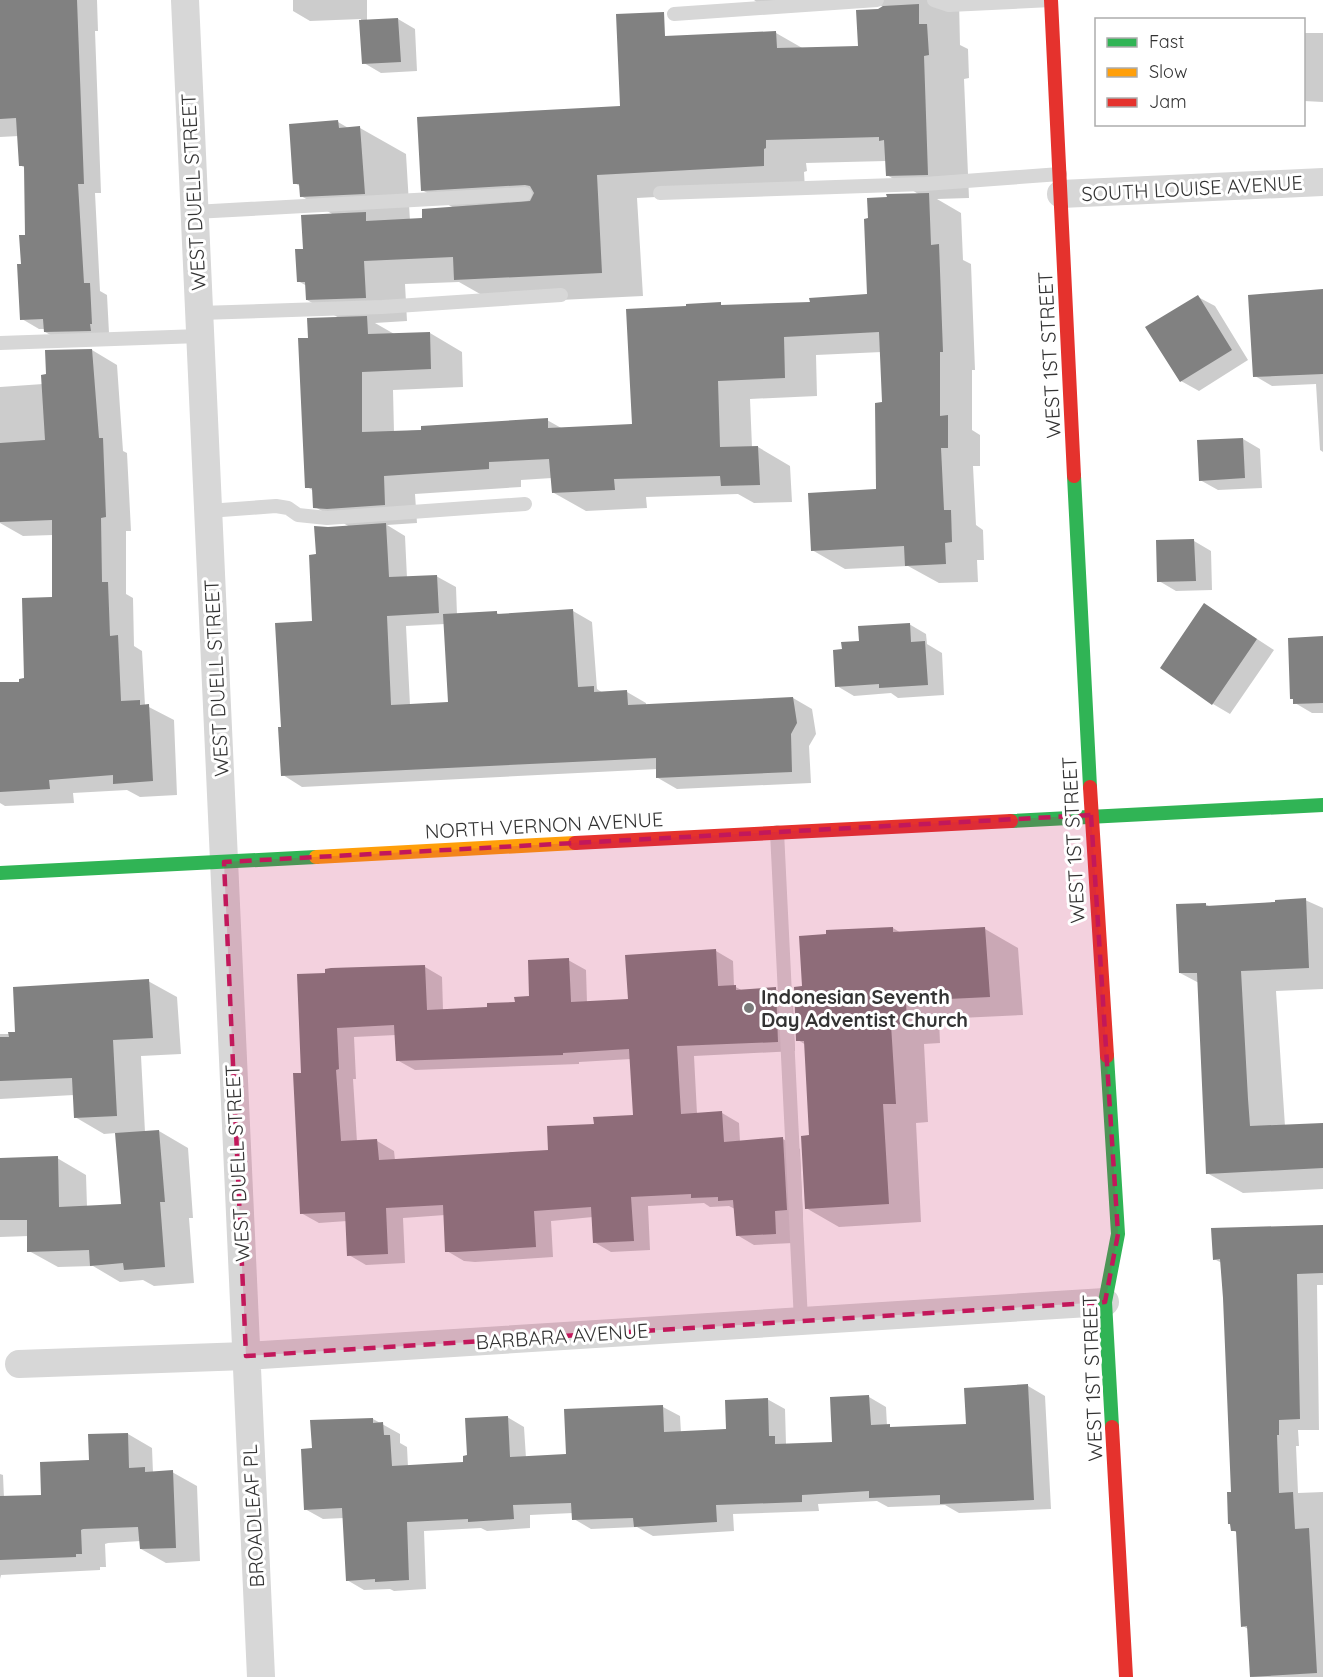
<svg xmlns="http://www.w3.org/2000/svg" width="1323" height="1677" viewBox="0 0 1323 1677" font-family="Quicksand,sans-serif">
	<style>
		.shadow { fill: #0003; fill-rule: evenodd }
		.building { fill: #818181; fill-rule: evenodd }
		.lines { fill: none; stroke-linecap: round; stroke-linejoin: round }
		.lane { stroke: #d7d7d7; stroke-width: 14 }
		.street { stroke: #d7d7d7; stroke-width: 28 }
		.fast { stroke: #30b455; stroke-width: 14 }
		.slow { stroke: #ff9f0a; stroke-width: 14 }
		.jam { stroke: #e5322d; stroke-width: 14 }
		.marked { fill: #c2185b; fill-opacity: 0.2; stroke: #c2185b; stroke-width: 4.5; stroke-dasharray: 12 8; stroke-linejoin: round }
		.poi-dot { fill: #7a7a7a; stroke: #fff; stroke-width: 2 }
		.labels { text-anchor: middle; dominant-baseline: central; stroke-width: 6; stroke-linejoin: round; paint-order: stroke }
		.street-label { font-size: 20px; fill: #333; stroke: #fff }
		.poi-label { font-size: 20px; font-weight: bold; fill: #333; stroke: #fff; text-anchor: start }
	</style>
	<rect width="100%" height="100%" fill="#fff"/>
	<path class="shadow" d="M0 0H97L98 31H95L101 193H95L100 291 107 295 109 333 63 342 45 332V329H39L22 319V265L26 237 25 168 20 165 19 136 0 137Z
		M293 0H367V21L398 19 415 29 417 71 381 73 364 63 361 19 310 21 293 11Z
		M754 0H807L758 3Z
		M871 0H959L960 45 968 49 969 78 964 79 969 198 937 199 961 213 963 260 971 264 975 370H972V430L980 435V466H973L976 525 983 530 984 560H977L978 582 939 583 908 566 845 569 812 550 878 491 884 403 882 352 816 355 817 396 750 399 752 447H758L790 466 792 502 754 503 738 494 646 497 647 508 586 511 554 493 552 478 521 480V487L415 494 417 523 387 525 405 536 407 578 436 576 456 587 457 615 497 613 502 616 573 611 592 622 597 689 603 693 627 692 646 703V705L793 698 812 709 816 734 809 746 811 783 677 789 658 778V769L302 787 283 775V728L314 623 317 555 350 527 315 507 314 491 307 487 309 339 341 319 307 300V286L298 281 304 250 334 215 301 196V187L295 183 338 122 350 129 360 128 406 154 410 221 424 220 454 208 422 190 621 108 776 33 804 49 859 48 885 8ZM886 161 887 175 920 195 869 296 811 303 725 307 720 304 688 308 633 425 563 429 547 420 394 432 393 390 463 387 462 352 430 333 396 335 375 323 407 321 405 284 459 282 496 303 643 296 637 198 805 189 804 172 807 171 806 163ZM445 624 449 704 410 705 406 626Z
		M1304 33H1323V102L1304 101Z
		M1323 291V452L1320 450 1316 384 1272 386 1255 376Z
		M1198 297 1215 306 1248 360 1199 391 1181 381Z
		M92 350 117 365 123 451 127 453 131 531H126V594L133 598 134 646 142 651 145 705 174 720 177 795 140 797 127 790 73 793 74 803 5 806 0 803V684L20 683 26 680 53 598V535L23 536 0 523V387L43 384Z
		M1243 439 1260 449 1262 488 1218 490 1200 480Z
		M1194 541 1211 551 1212 590 1176 591 1159 581Z
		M1205 605 1274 650 1230 714 1213 704Z
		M909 624 926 634 927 644 942 653 944 695 898 698 891 693 854 696 837 686 843 651Z
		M1323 638V713H1312L1295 703V700Z
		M1305 900 1323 908V989L1276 991 1285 1126 1323 1139V1189L1243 1193 1207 1173 1199 983 1180 973 1205 904 1211 907Z
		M893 928 901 933 985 929 1018 948 1023 1015 939 1019 940 1043 924 1044 928 1122 916 1123 921 1222 839 1227 806 1208 811 1136 806 1045 798 1040 804 988Z
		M716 951 733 961 734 986 743 991 775 989 793 999 795 1051 694 1056 697 1114 722 1113 739 1123 740 1142 783 1139 800 1149 803 1219 792 1220 793 1243 754 1245 737 1235 735 1209 729 1206 710 1207 704 1203 648 1206 650 1250 611 1252 594 1242 593 1217 551 1221 553 1257 475 1262 464 1261 447 1251 445 1215 403 1218 405 1263 366 1265 349 1255 347 1221 319 1223 301 1213 302 1074 298 976 425 967 442 977 443 1010 488 1008 516 1004 531 997 568 960 586 970 587 1003 629 1001ZM396 1035 397 1060 415 1070 579 1064V1062L631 1059 634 1116 595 1125 550 1151 395 1160 394 1151 377 1141 357 1142 353 1079H356L354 1037Z
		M148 981 177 997 181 1054 141 1056 145 1132 159 1131 188 1148 193 1218H189L194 1283 154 1286 143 1280 120 1282 93 1266 58 1267 29 1251V1236L0 1237V1159L57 1158 86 1175 87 1207 122 1205 116 1133 104 1134 75 1117 74 1095 0 1099V1034H17Z
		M1323 1234V1285H1317L1319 1430H1298L1299 1446H1296L1298 1493 1323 1492V1677H1252L1248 1629 1243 1626 1238 1533 1232 1530 1233 1493 1222 1263 1214 1259Z
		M1028 1386 1045 1396 1051 1509 959 1513 945 1505 888 1507 877 1501 818 1504 819 1511 733 1514 734 1531 653 1536 637 1527 591 1529 574 1519 573 1513 530 1515V1528L487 1531 481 1528 424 1531 426 1589 394 1591 390 1589 364 1590 347 1580 344 1518 323 1519 305 1509 313 1450 373 1419 400 1434V1443L407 1447 408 1467 464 1463 507 1417 524 1427 526 1458 568 1456 663 1407 680 1416 681 1433 727 1431 767 1399 785 1409 786 1444 833 1443 869 1397 886 1407 887 1426 894 1428 967 1425Z
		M128 1434 152 1448 153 1473 172 1472 197 1486 200 1561 166 1563 141 1549V1541L108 1543 105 1544 106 1567H100V1570L1 1575 0 1579V1474L3 1475 4 1498 43 1496Z"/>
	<path class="building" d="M0 0H77L84 184H78L84 283H90L92 324H90L91 331 44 332 43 319 20 320 17 264H21L19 235H25L24 166H19L16 118 0 119Z
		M919 4V24H927L929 55 924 56 928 175 886 176 884 140 879 141V137L766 140V148L764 149V166L597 175 602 273 454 280 453 257 364 261 366 298 306 300 305 282H297L295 249H303L301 215 366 212V221L422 218V209L530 201 534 193 530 186 525 185 421 191 417 117 620 106 616 14 664 12 665 36 776 31 777 48 858 46 856 10 878 9 883 6Z
		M398 18 401 62 362 64 359 20Z
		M338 120 339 128 360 126 365 194 300 197 299 184H293L289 124Z
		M929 193 931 245 939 244 943 352H940V416L948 415V448H941L944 510H951L952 542 945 543 946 564 905 566 904 546 811 551 808 493 876 489 875 403 882 402 879 332 784 337 785 378 718 381 720 447 758 446 760 485 721 486 720 476 614 479 615 490 552 493 549 459 489 462V469L384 476 385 505 327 509 313 508 312 488H305L298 338H308L307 318 367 316 368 334 430 332 431 369 362 372V432L421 430V426L548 418V428L632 424 626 309 686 306V304L721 302V305L810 302 809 298 867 294 864 219 868 218 867 198 887 197 886 194Z
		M1323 289V374L1253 377 1248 295Z
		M1198 295 1232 350 1180 382 1145 327Z
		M92 349 99 438H103L106 517 101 518 102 582H108L110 636 118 635 121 701 140 700V705L149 704 153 781 113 784V775L49 780 50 789 0 792V682H19V679L24 678 22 598 52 597V520L0 522V443L45 440 41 375 46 374 45 350Z
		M1243 438 1245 478 1199 481 1197 440Z
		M386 523 389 577 437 575 439 613 387 616 391 705 448 702 443 614 497 611V614L573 609 578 687 594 686V692L627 690 628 705 793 697 797 723 791 734 792 772 656 778V758L281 776 278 727H281L275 623 312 621 309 555 316 554 314 526 328 527Z
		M1194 539 1196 581 1157 582 1156 540Z
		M1204 603 1257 639 1212 705 1160 668Z
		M910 623 911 642 925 641 928 685 879 688V684L835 687 833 650 842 649 841 642 859 641 858 626Z
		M1323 636V703L1293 704V699H1290L1288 638Z
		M1306 898 1309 968 1241 971 1248 1099 1250 1126 1323 1123V1168L1206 1174 1197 973H1179L1176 904 1206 903V906L1275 902V900Z
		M893 927V932L985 927 990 997 906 1001 907 1024 891 1025 896 1104H883L889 1204 805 1209 801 1136 809 1135 804 1041H796L794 987 802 986 799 936 826 934V930Z
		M716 949 718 986 736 985V990L776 987 778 1042 677 1046 681 1114 722 1111 724 1142 783 1137 787 1210 775 1211 776 1234 736 1236 733 1200 718 1201V1197L691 1198V1194L631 1197 634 1241 593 1243 591 1207 534 1211 536 1247 457 1252H445L443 1205 386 1208 388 1254 347 1256 345 1212 300 1214 293 1073H301L297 974 325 973V969L331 968 425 965 427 1010 487 1007V1003L515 1002 514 997 529 996 528 960 569 958 571 1002 628 999 625 955ZM394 1025 396 1061 563 1055V1053L629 1049 633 1115 593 1117 594 1124 547 1126 548 1150 379 1160 377 1139 341 1141 336 1070 339 1069 337 1028Z
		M149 979 153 1038 113 1040 117 1116 74 1118 72 1078 0 1081V1037H9L8 1032H15L13 987Z
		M159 1130 165 1202H160L165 1267 124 1270 123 1263 90 1266 89 1250 27 1252V1220H0V1158L58 1156 59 1207 121 1204 115 1133Z
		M1323 1225V1273L1297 1274 1300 1419 1279 1420V1435H1277L1279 1493 1293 1492 1295 1529 1309 1528 1317 1673 1250 1677 1247 1626 1241 1627 1236 1531H1231L1230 1524H1228L1227 1492H1231L1223 1298 1220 1259 1213 1260 1211 1228Z
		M1028 1384 1034 1500 940 1504V1495L869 1498V1491L802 1495V1502L716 1505 717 1522 634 1527 633 1518 572 1520 571 1503 513 1505 514 1519 468 1522V1519L407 1522 409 1580 375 1582V1579L346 1581 342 1508 304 1510 301 1449 312 1448 310 1420 373 1418V1423L383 1422 384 1435H390L392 1466 463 1462V1456L467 1455 465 1418 508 1416 510 1457 566 1454 564 1409 663 1405 664 1432 726 1429 725 1400 768 1398 769 1436H775V1444L832 1442 830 1397 869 1395 871 1425 890 1424V1427L966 1424 964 1388Z
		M128 1433 129 1468 145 1467V1472L173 1470 176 1548 140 1549 138 1527 83 1529 81 1530 82 1554H76V1557L0 1560V1496L41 1495 40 1462 89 1460 88 1434Z"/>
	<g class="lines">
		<path class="lane" d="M934 0 949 5 1051 0
			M674 14 877 0
			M660 193 925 184 1060 174
			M194 212 525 194
			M199 313 382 307 561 295
			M0 343 200 336
			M208 511 276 506 288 508 298 515 327 518 525 504
			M777 832 801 1321"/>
		<path class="street" d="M185 0 261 1677
			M1061 194 1323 182
			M19 1364 246 1356 1105 1302"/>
		<path class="fast" d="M1074 476 1090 787
			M1011 821 1323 805
			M0 873 316 857
			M1107 1056 1118 1234 1105 1302 1112 1427"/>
		<path class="slow" d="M316 857 575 843"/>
		<path class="jam" d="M1051 0 1074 476
			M1090 787 1107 1056
			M575 843 1011 821
			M1112 1427 1126 1677"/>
	</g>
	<path class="marked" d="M1091 815 1118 1234 1105 1302 246 1356 224 862Z"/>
	<circle class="poi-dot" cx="749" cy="1008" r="6"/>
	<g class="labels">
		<g class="street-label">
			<text transform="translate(1192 188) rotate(-3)">SOUTH LOUISE AVENUE</text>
			<text transform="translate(193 192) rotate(-93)">WEST DUELL STREET</text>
			<text transform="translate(1049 355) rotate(-93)">WEST 1ST STREET</text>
			<text transform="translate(216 678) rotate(-93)">WEST DUELL STREET</text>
			<text transform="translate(544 825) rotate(-3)">NORTH VERNON AVENUE</text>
			<text transform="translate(1073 840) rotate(-93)">WEST 1ST STREET</text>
			<text transform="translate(237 1163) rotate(-93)">WEST DUELL STREET</text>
			<text transform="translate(562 1336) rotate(-4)">BARBARA AVENUE</text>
			<text transform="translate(1092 1378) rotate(-92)">WEST 1ST STREET</text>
			<text transform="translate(253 1516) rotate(-93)">BROADLEAF PL</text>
		</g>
		<g class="poi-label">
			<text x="761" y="996">Indonesian Seventh<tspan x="761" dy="23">Day Adventist Church</tspan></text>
		</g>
	</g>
	<rect x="1095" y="18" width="210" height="108" fill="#ffffff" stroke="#adadad" stroke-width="1.5"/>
	<rect x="1107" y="38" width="30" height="9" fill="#30b455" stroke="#adadad" stroke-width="1.5"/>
	<text x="1149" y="48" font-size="18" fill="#333333">Fast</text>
	<rect x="1107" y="68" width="30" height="9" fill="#ff9f0a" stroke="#adadad" stroke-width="1.5"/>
	<text x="1149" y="78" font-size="18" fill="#333333">Slow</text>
	<rect x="1107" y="98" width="30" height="9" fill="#e5322d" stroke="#adadad" stroke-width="1.5"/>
	<text x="1149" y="108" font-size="18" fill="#333333">Jam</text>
</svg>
